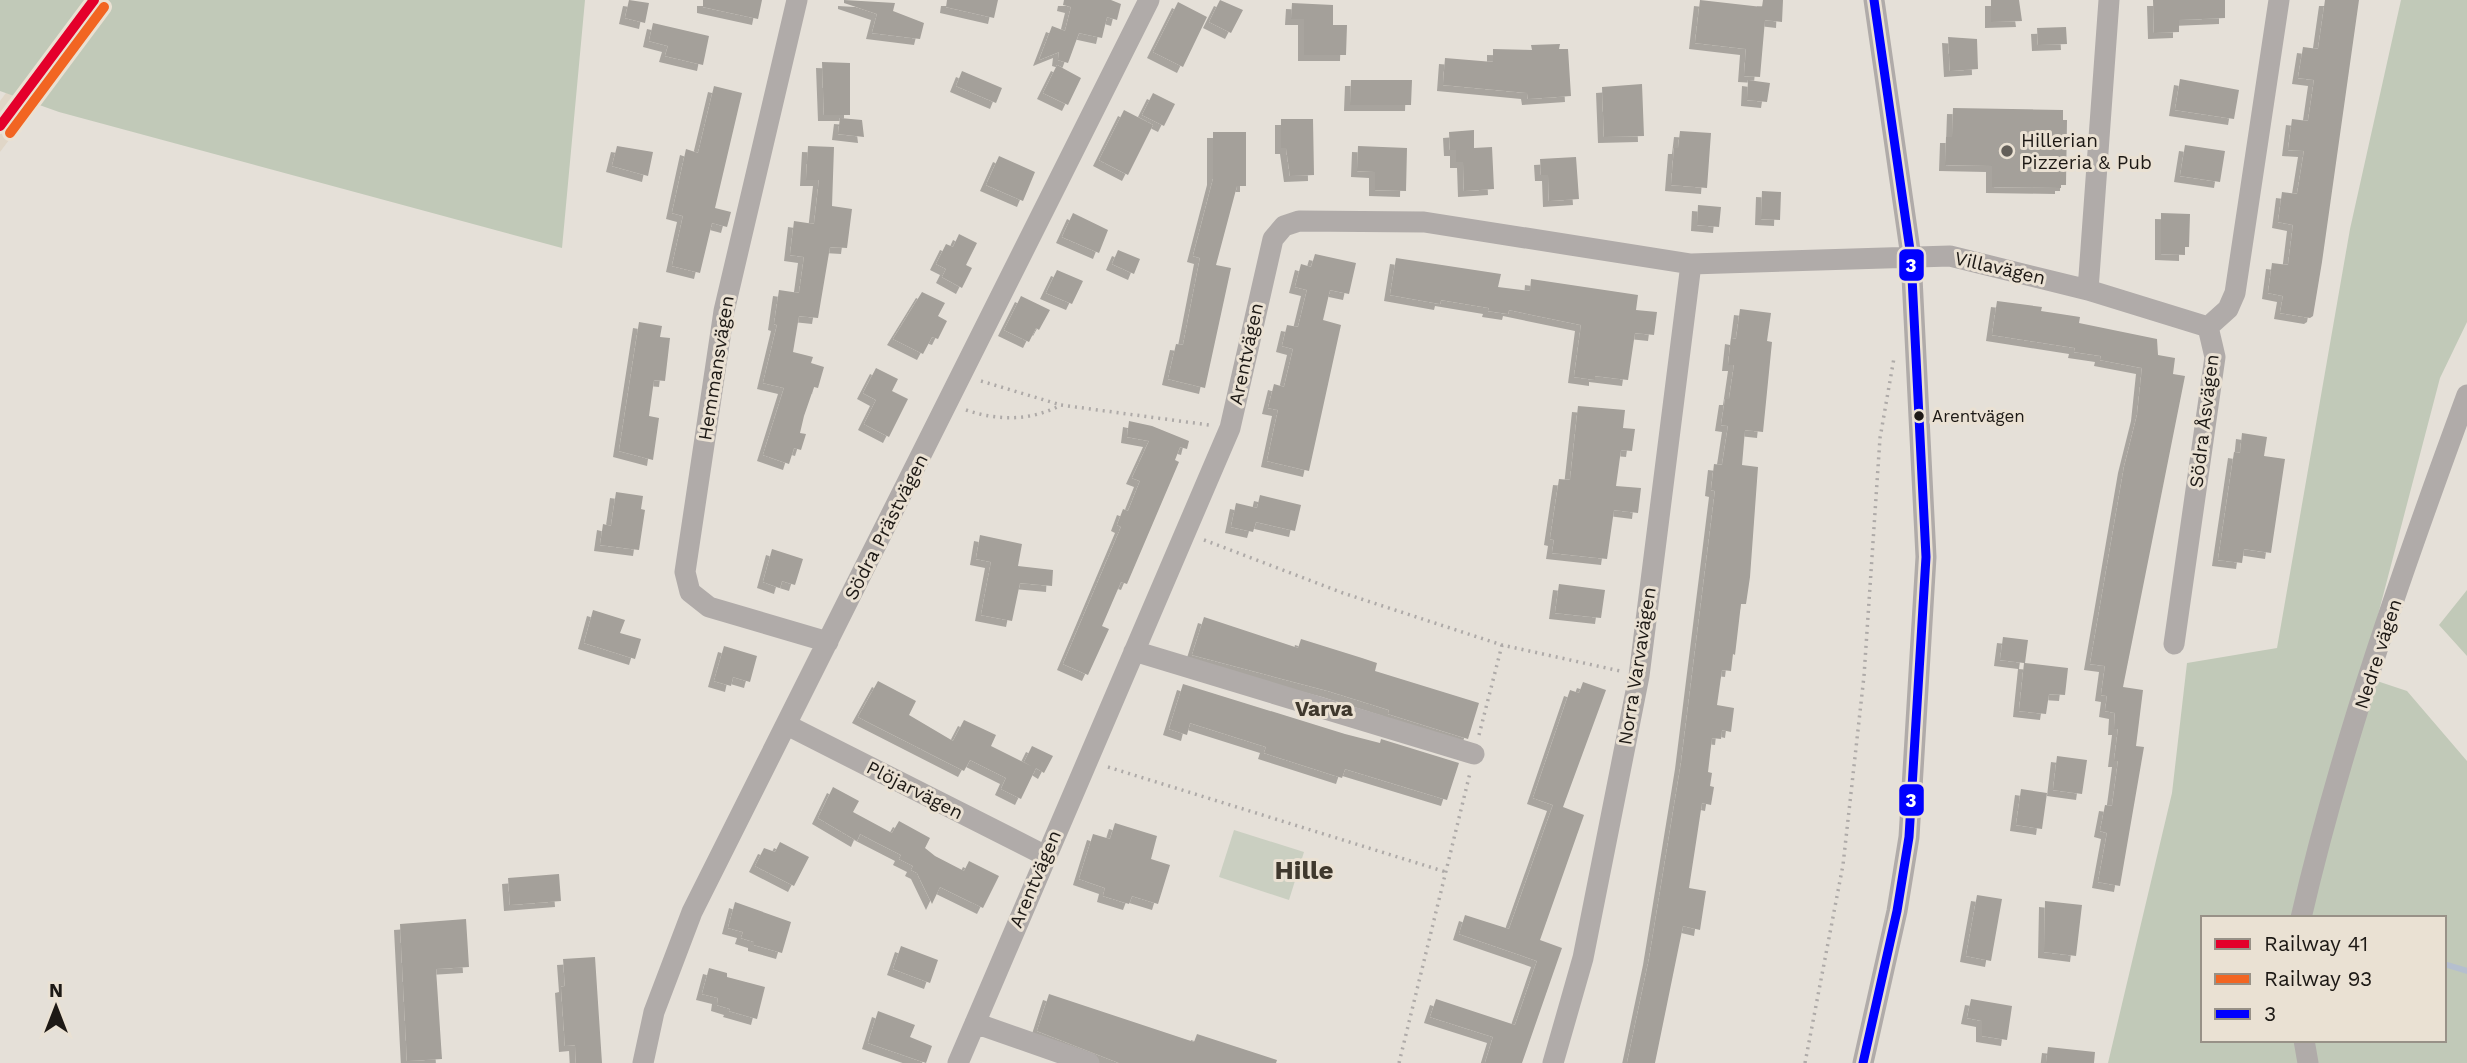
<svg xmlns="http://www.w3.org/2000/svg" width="2467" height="1063" viewBox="0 0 2467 1063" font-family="'Work Sans',sans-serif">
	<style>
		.built { fill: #e0d6c7 }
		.green { fill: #cacfc1 }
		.forest { fill: #c1c9b8; fill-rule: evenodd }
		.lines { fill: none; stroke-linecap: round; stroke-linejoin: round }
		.stream { stroke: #b5bfce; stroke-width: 6 }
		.building { fill: #a4a09a; filter: url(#shadow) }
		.path { stroke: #aeaaa8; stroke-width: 3.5; stroke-dasharray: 2 5; stroke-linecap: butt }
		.minor { stroke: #b0aba9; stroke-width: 21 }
		.bus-1-casing { stroke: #eae1d3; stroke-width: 14 }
		.bus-1 { stroke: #00f; stroke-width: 9 }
		.rail-1-casing { stroke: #eae1d3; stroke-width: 16 }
		.rail-2-casing { stroke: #eae1d3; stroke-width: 16 }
		.rail-1 { stroke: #e4002b; stroke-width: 10 }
		.rail-2 { stroke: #f26522; stroke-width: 10 }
		.poi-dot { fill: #635f59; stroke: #eae1d3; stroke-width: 2.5 }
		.bus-dot { fill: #1d1915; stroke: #eae1d3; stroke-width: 2.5 }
		.labels { text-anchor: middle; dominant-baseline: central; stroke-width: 6; stroke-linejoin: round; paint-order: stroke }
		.bus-label { font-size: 17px; fill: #1d1915; stroke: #eae1d3; text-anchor: start }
		.poi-label { font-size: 19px; fill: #1d1915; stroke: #eae1d3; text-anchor: start }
		.street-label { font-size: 19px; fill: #1d1915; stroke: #eae1d3 }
		.neighbourhood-label { font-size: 21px; font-weight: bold; fill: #3f382d; stroke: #eae1d3 }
		.district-label { font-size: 26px; font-weight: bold; fill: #3f382d; stroke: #eae1d3 }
		.line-badge { stroke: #eae1d3; stroke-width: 2.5 }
		.badge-label { font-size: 19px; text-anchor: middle; font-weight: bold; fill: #fff }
	</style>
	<defs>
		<filter id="shadow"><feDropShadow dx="-6" dy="6" stdDeviation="0" flood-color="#0004"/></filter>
	</defs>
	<rect width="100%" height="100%" fill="#e5e0d8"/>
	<path class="built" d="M75 0H114L0 152V101Z"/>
	<path class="green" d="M1234 830 1304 852 1289 900 1219 877Z"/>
	<path class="forest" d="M0 0H585L562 248 59 112 0 91Z
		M2401 0H2467V322L2440 378 2362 676 2407 691 2467 761V1063H2108L2172 793 2187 663 2277 648 2350 229ZM2203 918H2444V1040H2203Z
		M2467 590V656L2439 625Z"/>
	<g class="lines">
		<path class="stream" d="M2444 964 2467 971"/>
	</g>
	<path class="building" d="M629 0 649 3 645 23 625 18Z
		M703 0H762L758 19 703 7Z
		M844 0 895 3 893 11 924 23 920 39 872 33 877 14 844 3Z
		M947 0H998L994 18 946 7Z
		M1064 0H1111L1121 4 1117 20 1107 17 1102 38 1079 33 1068 63 1058 60 1059 52 1039 60 1052 26 1065 31 1071 7 1063 5Z
		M1220 0 1243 10 1231 33 1209 22Z
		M1700 0 1762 7 1763 0H1783L1782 22 1765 20 1760 77 1744 76 1746 49 1695 43Z
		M1991 0H2019L2022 21 1991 22Z
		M2153 0H2225V18L2179 20V32L2154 33Z
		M2325 0H2359L2322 262 2313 316 2310 318 2280 313 2283 296 2268 293 2272 263 2288 265 2293 225 2278 222 2282 192 2297 194 2304 151 2288 150 2292 119 2308 121 2314 80 2298 78 2303 47 2318 49Z
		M1178 2 1207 17 1183 67 1153 52Z
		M1292 3 1333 5V25H1347L1346 55H1304V19H1291Z
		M653 23 709 36 703 65 665 56 668 46 649 41Z
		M2066 27 2067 44 2038 45 2037 28Z
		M1948 37 1977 39 1978 69 1950 71Z
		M1560 44 1559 49H1568L1571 96 1528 99 1527 93 1443 85 1445 58 1493 62V49L1532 50 1531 45Z
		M822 62 850 63V115H824Z
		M1057 65 1081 78 1068 105 1043 93Z
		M962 71 1002 88 996 103 956 86Z
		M2180 79 2239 90 2234 119 2175 110Z
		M1351 80H1412L1411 105H1350Z
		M1748 80 1770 83 1767 102 1747 100Z
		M1642 84 1644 136 1604 137 1602 87Z
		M714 86 742 93 715 208 731 212 727 227 712 223 700 273 672 266 683 216 672 213 686 149 698 153Z
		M1153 93 1175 104 1164 126 1142 115Z
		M1953 108 2063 110V120H2067L2066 185H2061V188L1992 187V166L1945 165 1946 137H1952Z
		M1124 110 1153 125 1128 175 1099 160Z
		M840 118 862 120 864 137 838 134Z
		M1281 119H1313L1314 175 1290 176 1286 148H1281Z
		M1474 130V148L1492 147 1494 189 1464 191 1463 162H1456V150H1450L1449 132Z
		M1680 131 1711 133 1707 188 1671 185 1674 148H1678Z
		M1213 132H1246V186H1237L1216 265 1231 268 1205 388 1168 379 1176 344 1183 345 1200 258 1193 256 1213 179Z
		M2185 145 2225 151 2220 182 2180 176Z
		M617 146 653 152 648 176 612 166Z
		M808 146 834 147 832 206 852 209 847 248 830 247 818 318 799 316 793 352 813 357 811 363 824 367 818 388 814 387 804 416 800 433 806 434 801 450 794 448 789 464 763 455 784 388 763 383 777 325 774 324 779 290 799 293 804 257 790 255 794 221 814 224 819 180H806Z
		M1358 146 1407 148 1406 191 1375 190V172L1357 171Z
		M999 156 1035 172 1023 201 986 185Z
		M1576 157 1579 199 1549 201 1548 175H1541L1540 159Z
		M1762 191 1781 192 1780 220 1761 219Z
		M1698 205 1721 207 1719 227 1697 225Z
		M1073 213 1108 230 1099 253 1062 237Z
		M2161 213 2190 214 2189 247H2185V255L2161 254Z
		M959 234 977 243 966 265 972 268 962 288 942 277 946 269 936 264 946 244 953 247Z
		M1118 250 1140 259 1134 274 1112 264Z
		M1315 254 1356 263 1349 294 1330 290 1323 320 1341 325 1309 471 1267 461 1278 410 1268 408 1274 384 1284 387 1293 349 1282 346 1287 325 1298 327 1307 290 1295 287 1301 264 1311 267Z
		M1396 258 1501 274 1498 287 1530 291 1531 279 1638 295 1636 310 1657 312 1654 335 1635 333 1628 380 1595 376V380L1574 377 1581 325 1509 310 1508 314 1488 311 1489 308 1441 300 1440 304 1390 295Z
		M1057 270 1083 281 1072 304 1046 293Z
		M922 292 945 303 938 316 947 321 938 339 932 337 923 354 893 339Z
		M1021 296 1050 310 1039 330 1036 328 1029 342 1004 330Z
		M1997 301 2042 307 2041 311 2080 317 2079 323 2157 339 2158 355 2175 358 2173 374 2185 376 2123 687 2143 690 2136 746 2144 747 2120 886 2098 882 2107 833 2100 831 2105 805 2112 806 2118 761H2114L2118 729H2114L2115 713 2105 711 2107 696 2101 695 2105 666 2090 664 2124 467 2137 415 2142 368 2100 360 2101 356 2074 352 2075 348 1992 335Z
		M1740 309 1771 313 1767 341 1772 342 1763 432 1745 430 1742 465 1758 467 1750 577 1746 604H1741L1735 655 1733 654 1731 671 1722 670 1717 705 1734 708 1731 732 1722 730 1721 739 1712 738 1708 772 1712 773 1710 786 1714 787 1711 805 1702 803 1697 836 1689 888 1706 891 1700 930 1683 926 1655 1063H1627L1649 959 1681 763 1715 491 1711 490 1714 464 1722 465 1728 426 1721 425 1725 399H1729L1734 365H1728L1731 338 1736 339Z
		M639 322 662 326 660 337 670 338 665 381 654 380 649 416 659 418 653 460 619 451Z
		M876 368 898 379 892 391 908 399 889 437 864 424 876 400 863 393Z
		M1578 406 1625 410 1623 428 1635 429 1632 451 1621 450 1616 486 1641 488 1638 513 1614 510 1607 559 1552 553 1554 540 1550 539 1559 479 1570 480Z
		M1129 421 1152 426 1189 441 1187 449 1180 447 1175 460 1179 462 1127 584 1121 582 1102 626 1109 629 1088 675 1063 664 1121 527 1117 525 1123 509 1128 511 1140 481 1132 478 1149 441 1127 437Z
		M2242 433 2267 437 2264 456 2285 459 2271 553 2244 549 2242 563 2218 560 2234 452 2240 453Z
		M616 492 643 496 641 509 645 510 639 550 600 545 603 524 611 526Z
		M1260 495 1301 505 1295 531 1256 522 1253 532 1231 527 1236 503 1257 508Z
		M980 535 1022 544 1018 566 1053 570 1052 586 1020 583 1012 621 981 615 991 562 976 559Z
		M772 549 803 559 795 585 782 581 780 588 763 582Z
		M1559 584 1605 590 1601 618 1555 613Z
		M593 610 625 620 620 633 641 639 635 659 584 643Z
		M1204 617 1298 648 1301 639 1362 658 1377 663 1375 671 1479 703 1468 739 1388 714 1389 710 1328 691 1192 655Z
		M2003 637 2028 640 2025 663 2068 668 2065 695 2049 694 2046 714 2019 711 2024 663 2000 660Z
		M724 646 757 656 750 682 733 677 731 686 714 681Z
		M878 681 916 701 909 715 953 741 964 720 996 735 991 746 1031 766 1024 762 1032 746 1053 756 1044 773 1036 768 1021 799 1001 789 1006 778 970 760 964 771 858 717Z
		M1583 682 1606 690 1563 807 1584 815 1540 940 1562 948 1522 1063H1485L1493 1037 1430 1017 1436 999 1515 1025 1537 961 1459 934 1465 915 1509 929 1553 805 1533 798 1570 690 1579 693Z
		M1183 684 1345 734 1380 743 1381 739 1459 763 1447 800 1345 769 1342 778 1264 753 1266 747 1190 723 1187 735 1169 729Z
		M2057 756 2087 760 2082 794 2053 790Z
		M833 787 859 801 853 812 892 833 899 821 930 838 925 848 935 856 964 871 969 861 999 876 983 908 940 887 932 904 917 873 911 870 913 866 899 859 901 855 860 834 857 841 818 818Z
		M2021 789 2047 793 2042 829 2016 825Z
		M1115 823 1157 836 1151 859 1170 865 1158 904 1132 896 1129 904 1103 896 1105 888 1079 879 1093 834 1110 839Z
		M780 842 809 857 794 886 755 866 764 848 775 852Z
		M559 874 561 901 510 905 508 878Z
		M1977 895 2002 899 1991 961 1966 956Z
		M2045 901 2082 905 2076 956 2044 952Z
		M735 902 791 922 782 953 754 945V942L741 938 743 932 728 928Z
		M466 919 469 967 436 969 442 1059 407 1061 400 924Z
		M901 946 938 960 930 983 893 969Z
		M595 957 602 1063H576L575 1045 565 1046 561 987 565 986 563 959Z
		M709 968 727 973V977L765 987 757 1019 729 1011 730 1009 717 1005 718 998 702 994Z
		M1049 994 1194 1042 1197 1034 1277 1060 1276 1063H1119L1037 1031Z
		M1971 999 2012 1006 2007 1040 1982 1036V1021L1967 1018Z
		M878 1011 915 1025 910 1037 932 1046 926 1063 868 1043Z
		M2048 1047 2095 1052 2094 1063H2046Z"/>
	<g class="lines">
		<path class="path" d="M981 381 1061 405
			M966 410C998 421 1031 421 1061 405L1209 425
			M1204 540 1343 593 1502 645 1620 671
			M1479 735 1502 645
			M1108 767 1446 872
			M1399 1063 1470 773
			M1805 1063 1843 865 1864 676 1880 438 1894 358"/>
		<path class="minor" d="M797 0 724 311 685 572 690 592 709 607 828 642
			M2088 290 2109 0
			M2174 644 2215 357 2208 327 2228 309 2235 293 2279 0
			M1134 651 1474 754
			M787 725 1044 855
			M2301 918C2342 740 2404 566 2467 395
			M975 1023 1089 1063
			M2304 1040 2308 1063
			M643 1063 654 1012 692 912 1149 0
			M958 1063 1230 428 1273 239 1284 226 1299 221 1424 222 1691 264 1950 256 2088 290 2208 327
			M1553 1063 1583 958 1639 676 1691 264
			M1863 1063 1897 911 1909 837 1926 557 1911 257 1874 0"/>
		<g class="bus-1-casing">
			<path id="bus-1" d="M1863 1063 1897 911 1909 837 1926 557 1911 257 1874 0"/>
		</g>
		<use href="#bus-1" class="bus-1"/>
		<g class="rail-1-casing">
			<path id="rail-1" d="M0 126 94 0"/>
		</g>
		<g class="rail-2-casing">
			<path id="rail-2" d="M10 133 104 7"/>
		</g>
		<use href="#rail-1" class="rail-1"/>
		<use href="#rail-2" class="rail-2"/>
	</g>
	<circle class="poi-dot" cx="2007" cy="151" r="7"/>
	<circle class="bus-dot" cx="1919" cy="416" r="6"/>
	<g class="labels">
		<g class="bus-label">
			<text x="1932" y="416">Arentvägen</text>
		</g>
		<g class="poi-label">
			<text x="2021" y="140">Hillerian<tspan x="2021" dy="22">Pizzeria &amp; Pub</tspan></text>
		</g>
		<g class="street-label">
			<text transform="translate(2000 268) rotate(13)">Villavägen</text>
			<text transform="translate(1246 354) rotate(-78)">Arentvägen</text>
			<text transform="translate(716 368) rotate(-81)">Hemmansvägen</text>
			<text transform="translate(2204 421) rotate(-83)">Södra Åsvägen</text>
			<text transform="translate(886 527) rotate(-63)">Södra Prästvägen</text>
			<text transform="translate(2378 654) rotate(-72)">Nedre vägen</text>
			<text transform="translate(1637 666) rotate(-81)">Norra Varvavägen</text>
			<text transform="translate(915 790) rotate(27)">Plöjarvägen</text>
			<text transform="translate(1035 879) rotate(-67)">Arentvägen</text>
		</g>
		<g class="neighbourhood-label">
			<text x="1324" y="708">Varva</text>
		</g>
		<g class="district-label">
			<text x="1304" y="870">Hille</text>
		</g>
	</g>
	<g class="line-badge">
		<rect x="1898" y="248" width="27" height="34" rx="7" fill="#00f"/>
		<rect x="1898" y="783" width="27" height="34" rx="7" fill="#00f"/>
	</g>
	<g class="badge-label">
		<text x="1911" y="272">3</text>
		<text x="1911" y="807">3</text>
	</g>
	<rect x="2201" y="916" width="245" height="126" fill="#eae1d3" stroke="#989187" stroke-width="2"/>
	<rect x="2215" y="939" width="35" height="10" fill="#e4002b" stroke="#989187" stroke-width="2"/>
	<text x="2264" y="951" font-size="21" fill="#1d1915">Railway 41</text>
	<rect x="2215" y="974" width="35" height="10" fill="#f26522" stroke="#989187" stroke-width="2"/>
	<text x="2264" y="986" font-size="21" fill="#1d1915">Railway 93</text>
	<rect x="2215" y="1009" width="35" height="10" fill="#0000ff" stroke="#989187" stroke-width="2"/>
	<text x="2264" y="1021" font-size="21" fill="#1d1915">3</text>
	<g transform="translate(56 1007)" stroke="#eae1d3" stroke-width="5" paint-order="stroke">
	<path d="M0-5L12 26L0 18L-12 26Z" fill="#1d1915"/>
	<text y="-10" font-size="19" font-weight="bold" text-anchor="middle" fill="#1d1915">N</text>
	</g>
</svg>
